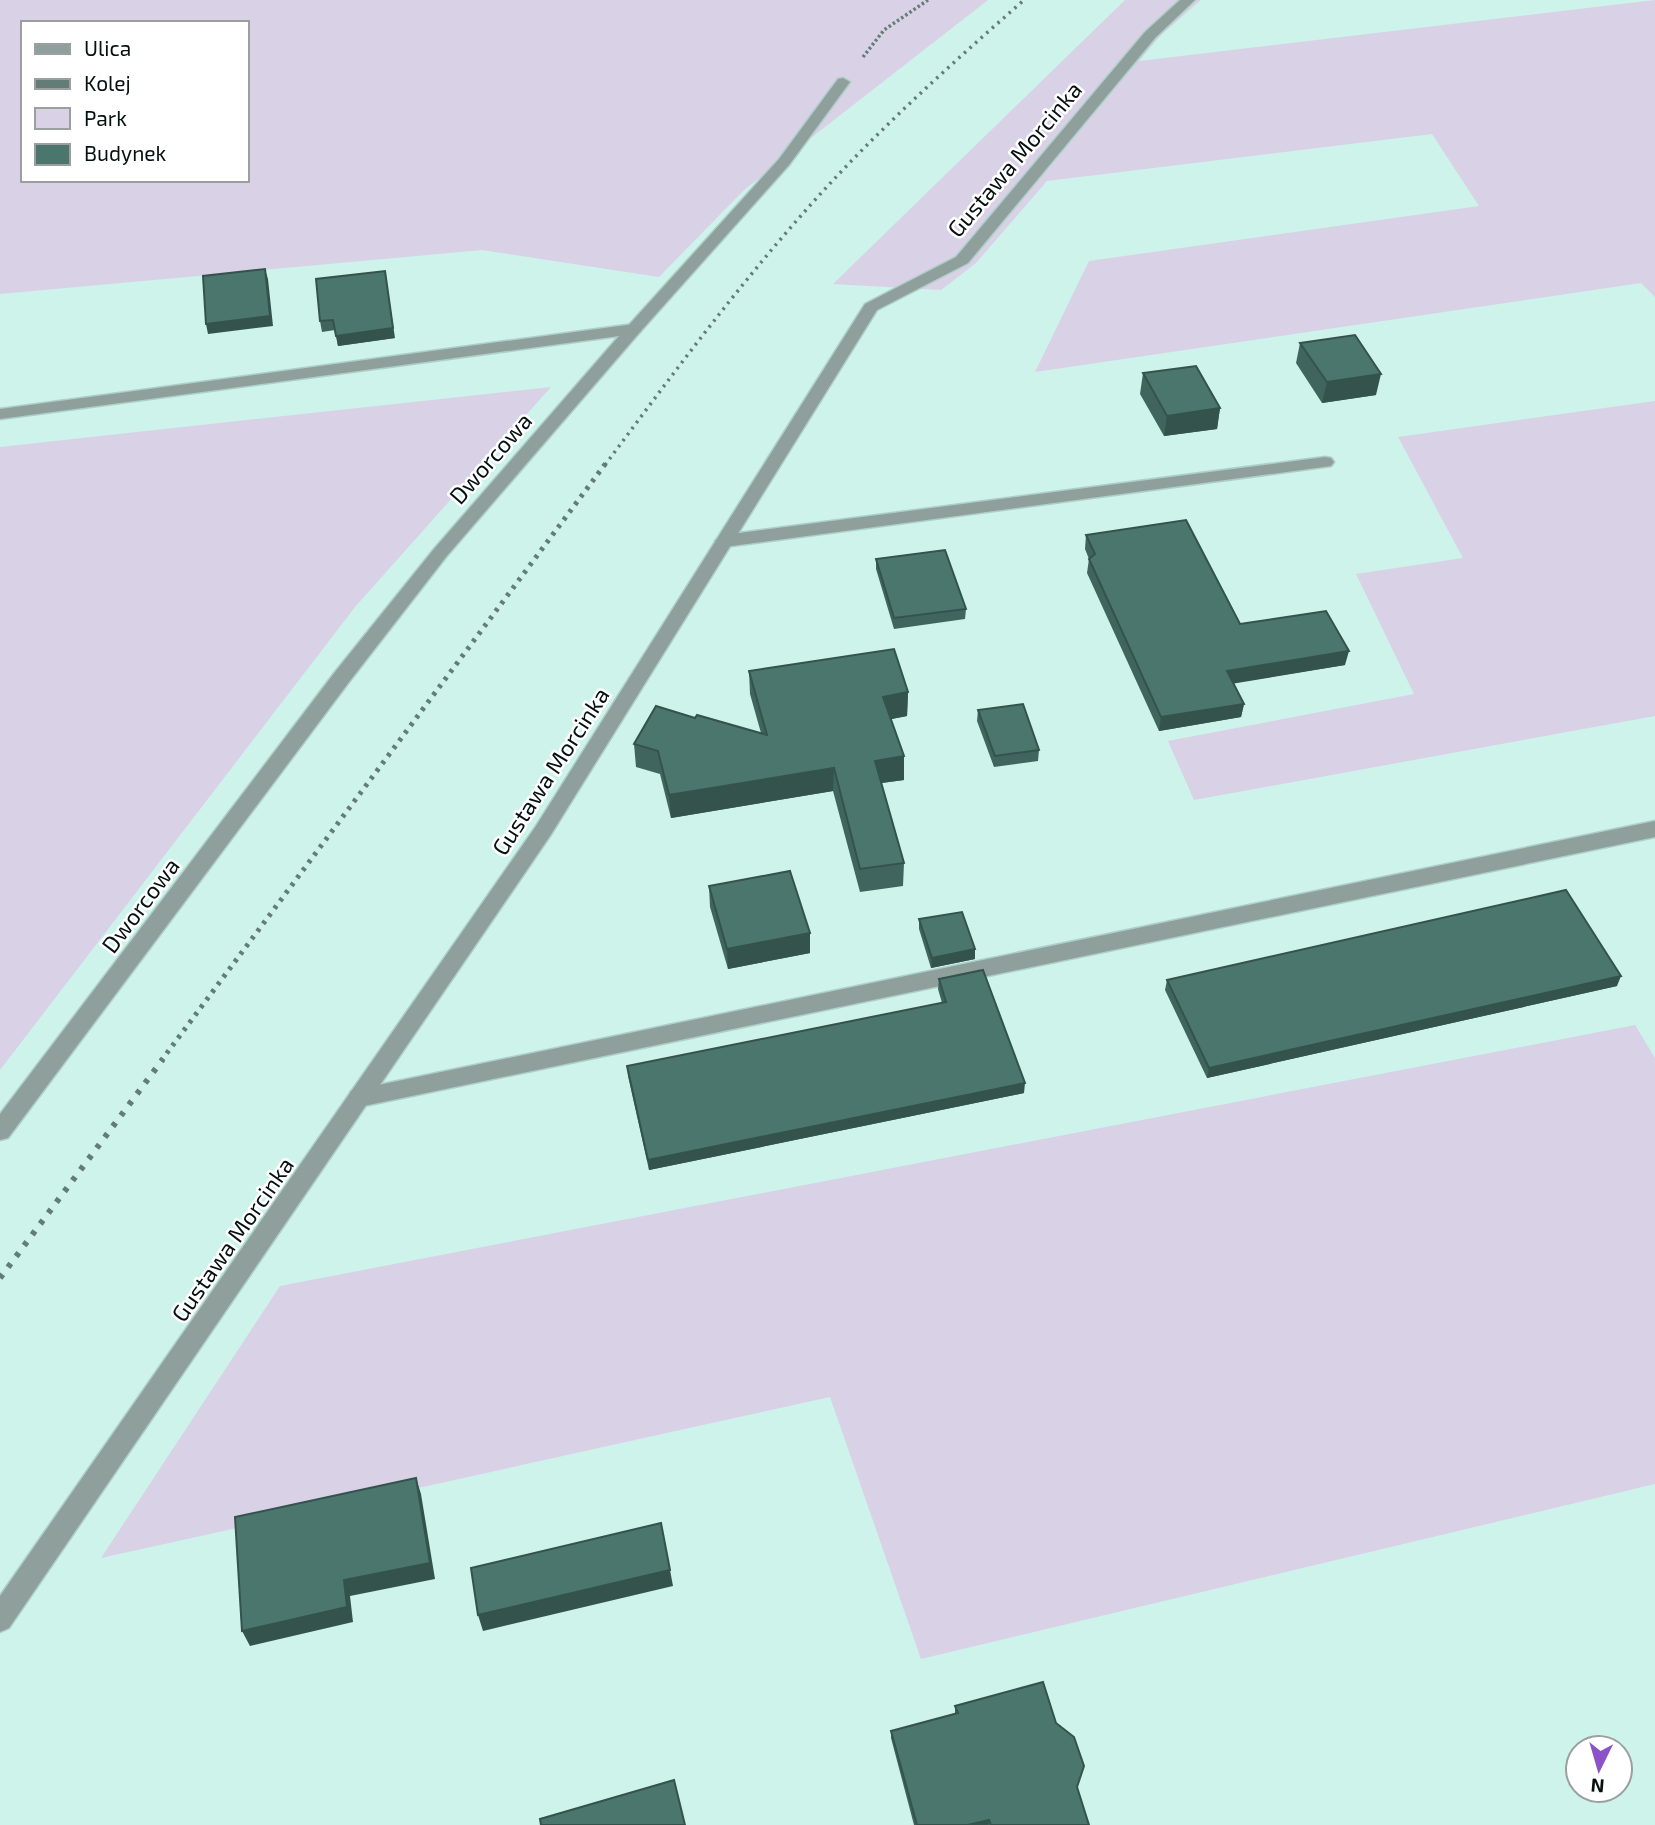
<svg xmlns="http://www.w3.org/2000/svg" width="1655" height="1825" viewBox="0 0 1655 1825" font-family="'Exo 2',sans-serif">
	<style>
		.green { fill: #d9d1e6; fill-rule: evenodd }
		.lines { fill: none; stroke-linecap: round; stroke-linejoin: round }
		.lane-casing { stroke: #adcfc8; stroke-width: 3 }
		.street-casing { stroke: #adcfc8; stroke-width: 3 }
		.path { stroke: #647d78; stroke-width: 3.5; stroke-dasharray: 2.5 2.5; stroke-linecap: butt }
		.lane { fill: #8f9f9b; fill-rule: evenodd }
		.street { fill: #8f9f9b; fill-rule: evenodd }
		.rail-far2 { stroke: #647c77; stroke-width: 3.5; stroke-dasharray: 2.5 5; stroke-linecap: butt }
		.rail-far1 { stroke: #647c77; stroke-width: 5; stroke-dasharray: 3.5 6; stroke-linecap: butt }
		.rail { stroke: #647c77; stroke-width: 6; stroke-dasharray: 4.5 9; stroke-linecap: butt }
		.wall { fill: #40655e }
		.shaded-wall { fill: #34534c }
		.building { fill: #4b766d; stroke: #34534c; stroke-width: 2 }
		.labels { text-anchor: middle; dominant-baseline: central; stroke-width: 5; stroke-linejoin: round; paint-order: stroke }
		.street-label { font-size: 23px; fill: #05110f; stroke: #fff }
	</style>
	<rect width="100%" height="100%" fill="#cdf3eb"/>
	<path class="green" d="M0 0H988L744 190 659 277 482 250 0 294ZM23 23H247V180H23Z
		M1125 0H1201L1160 36 1139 61 1655 0V297L1641 283 1035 372 1089 261 1479 206 1432 134 1047 181 976 263 941 290 833 284Z
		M551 387 355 607 0 1070V447Z
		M1655 401V716L1194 800 1168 741 1414 694 1356 574 1463 558 1398 437Z
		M1635 1025 1655 1058V1484L921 1659 830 1397 101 1558 280 1286Z"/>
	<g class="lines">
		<g class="lane-casing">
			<path id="lane" d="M843 78 850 82 789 165 640 332H628L626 329 628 326 779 159 838 79Z
				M1325 457 1331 458 1334 462 1331 466 724 547 715 541 724 535Z
				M1655 821V837L359 1107 351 1105 348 1098 351 1091 359 1089Z"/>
		</g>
		<g class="street-casing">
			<path id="street" d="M1180 0H1195L1155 38 968 263 877 310 550 836 9 1628 0 1632V1596L536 826 865 304 956 257 1145 32Z
				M634 324 642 329 640 332 446 557 349 682 8 1138 0 1140V1114L335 672 434 549 619 336 0 419V409Z"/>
		</g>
		<path class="path" d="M863 57 884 30 928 0"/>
		<use href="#lane" class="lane"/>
		<use href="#street" class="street"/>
		<path class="rail-far2" d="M605 465C669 379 734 291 806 210 873 134 948 67 1024 0"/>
		<path class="rail-far1" d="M161 1061 606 463"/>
		<path class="rail" d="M0 1278 163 1059"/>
	</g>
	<path class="wall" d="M316 279 395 338 338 346 335 330 322 332 320 321Z
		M1300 343 1376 395 1322 403 1296 363Z
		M1143 373 1220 408 1217 429 1164 436 1140 394Z
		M1086 535 1240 624 1345 665 1233 683 1244 704 1241 717 1159 731 1087 573 1089 559 1085 549Z
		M876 559 966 609 965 619 894 629 876 569Z
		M749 671 908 692 907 716 891 719 904 780 881 783 904 863 903 886 860 892 833 791 671 818 660 774 636 767 634 744 695 718 761 733 750 694Z
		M978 710 1039 750 1038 761 994 767 977 721Z
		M709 886 810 933V953L728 969 710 907Z
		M919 919 975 959 931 968 919 929Z
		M939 979 1024 1093 649 1170 628 1076 627 1066 942 1003 938 989Z
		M1167 980 1617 986 1207 1078 1165 990Z
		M955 1706 1077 1788 1089 1825H914L891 1738V1731L955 1714Z"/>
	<path class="shaded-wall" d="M265 269 268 279 273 326 208 334 206 324Z
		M385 271 395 338 338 346 336 336Z
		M1381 374 1376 395 1322 403 1327 382Z
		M1220 408 1217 429 1164 436 1167 416Z
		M1349 651 1345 665 1225 685 1227 671Z
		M908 692 907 716 882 721 883 697Z
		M1244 704 1241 717 1159 731 1161 717Z
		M904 756V780L874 784 875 761Z
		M834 768 833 791 671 818 669 795Z
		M810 933V953L728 969 727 949Z
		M975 949V959L931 968 932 958Z
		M1621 976 1617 986 1207 1078 1209 1068Z
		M1025 1083 1024 1093 649 1170 648 1160Z
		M416 1478 421 1494 435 1579 350 1596 353 1622 250 1646 242 1631 344 1580Z
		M670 1570 673 1586 483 1631 478 1615Z
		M989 1820 988 1825H968Z"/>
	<path class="building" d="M265 269 270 316 206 324 203 276Z
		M385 271 393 328 336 336 333 320 320 321 316 279Z
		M1355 335 1381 374 1327 382 1300 343Z
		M1196 366 1220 408 1167 416 1143 373Z
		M1186 520 1240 624 1326 611 1349 651 1227 671 1244 704 1161 717 1089 559 1095 554 1086 535Z
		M945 550 966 609 894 618 876 559Z
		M894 649 908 692 883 697 904 756 875 761 904 863 860 869 834 768 669 795 658 751 634 744 656 706 695 718 697 715 767 735 749 671Z
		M1023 704 1039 750 995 756 978 710Z
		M790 871 810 933 727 949 709 886Z
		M1566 890 1621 976 1209 1068 1167 980Z
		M962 912 975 949 932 958 919 919Z
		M983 970 1025 1083 648 1160 627 1066 946 1002 939 979Z
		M416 1478 430 1563 344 1580 347 1607 242 1631 235 1517Z
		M661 1523 670 1570 478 1615 471 1568Z
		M1043 1682 1056 1723 1074 1737 1084 1766 1077 1787 1089 1825H991L989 1820 968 1825H917L891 1731 958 1713 955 1706Z
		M674 1780 685 1825H541L540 1819Z"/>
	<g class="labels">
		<g class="street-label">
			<text transform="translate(1014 159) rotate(-50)">Gustawa Morcinka</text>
			<text transform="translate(490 458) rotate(-49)">Dworcowa</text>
			<text transform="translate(550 771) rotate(-57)">Gustawa Morcinka</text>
			<text transform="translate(140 905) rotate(-53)">Dworcowa</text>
			<text transform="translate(232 1239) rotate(-55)">Gustawa Morcinka</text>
		</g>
	</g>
	<rect x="21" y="21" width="228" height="161" fill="#ffffff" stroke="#9ba09f" stroke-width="2"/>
	<rect x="35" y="44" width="35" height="10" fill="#8f9f9b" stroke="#9ba09f" stroke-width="2"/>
	<text x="84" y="56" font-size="21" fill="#05110f">Ulica</text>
	<rect x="35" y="79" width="35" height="10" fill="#647c77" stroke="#9ba09f" stroke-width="2"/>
	<text x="84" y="91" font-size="21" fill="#05110f">Kolej</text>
	<rect x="35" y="108" width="35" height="21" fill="#d9d1e6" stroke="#9ba09f" stroke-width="2"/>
	<text x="84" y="126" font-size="21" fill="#05110f">Park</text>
	<rect x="35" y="144" width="35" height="21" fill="#4b766d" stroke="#9ba09f" stroke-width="2"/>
	<text x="84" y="161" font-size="21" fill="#05110f">Budynek</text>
	<g transform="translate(1599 1769) rotate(185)"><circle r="33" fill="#ffffff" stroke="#9ba09f" stroke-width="2"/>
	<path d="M0-5L12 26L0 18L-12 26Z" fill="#8b52c9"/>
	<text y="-10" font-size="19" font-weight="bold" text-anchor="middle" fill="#05110f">N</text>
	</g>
</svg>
